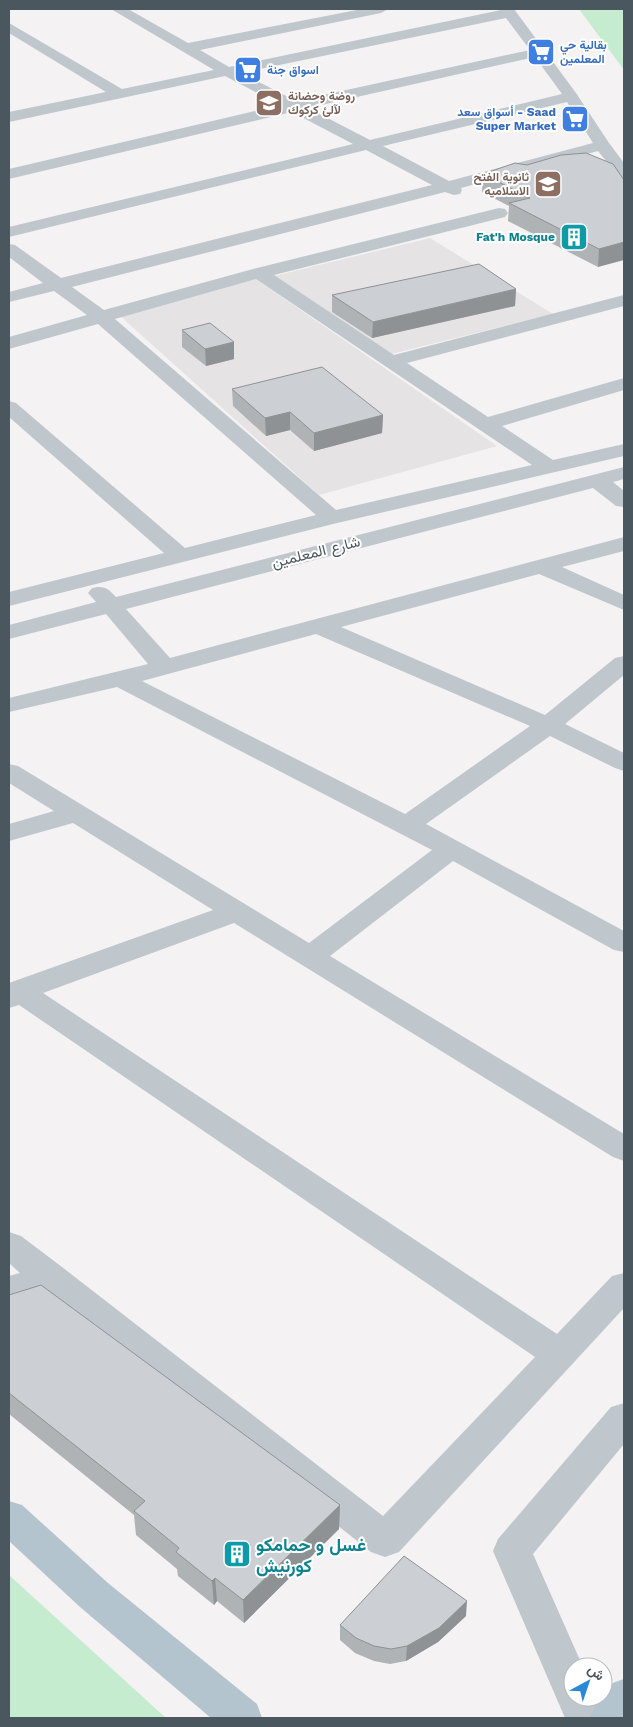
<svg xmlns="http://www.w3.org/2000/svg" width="633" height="1727" viewBox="0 0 633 1727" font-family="'Work Sans',Vazirmatn,sans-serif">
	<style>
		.education { fill: #e5e3e3 }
		.green { fill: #c6ecd0 }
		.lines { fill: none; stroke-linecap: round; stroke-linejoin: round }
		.minor { fill: #bfc7cd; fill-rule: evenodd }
		.major { fill: #b4c4ce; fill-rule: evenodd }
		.wall { fill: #afb3b6 }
		.shaded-wall { fill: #8f9294 }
		.building { fill: #ccd0d4; stroke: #8f9294 }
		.labels { text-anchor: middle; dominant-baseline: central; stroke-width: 4; stroke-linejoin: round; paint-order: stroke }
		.far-shop-label { font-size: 12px; font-weight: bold; fill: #366cbe; stroke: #fff; text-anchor: start }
		.far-education-label { font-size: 12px; font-weight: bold; fill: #785e54; stroke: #fff; text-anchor: start }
		.far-culture-label { font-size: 12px; font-weight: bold; fill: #0d838f; stroke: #fff; text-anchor: end }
		.street-label { font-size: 15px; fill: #4b575e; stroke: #fff }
		.near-culture-label { font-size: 18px; font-weight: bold; fill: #0d838f; stroke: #fff; text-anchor: start }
	</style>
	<rect width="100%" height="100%" fill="#f4f2f2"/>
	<path class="education" d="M430 238 553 314 387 355 274 276Z
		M256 279 497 446 319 495 118 314Z"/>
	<path class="green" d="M579 9H624V70Z
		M9 1575 166 1718H9Z"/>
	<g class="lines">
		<path class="minor" d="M111 9H128L188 43 362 9H388L381 13 200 50 229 67 501 10 500 9H514L576 93 609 143 624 163V178L618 176 598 151 461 188 462 190 460 194 454 195 445 192 72 287 104 310 253 269 499 208 505 209 508 213 505 217 274 275 394 355 624 295V306L407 363 488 417 624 378V390L502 426 553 460 624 444V456L333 524 9 606V592L164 553 9 417V401L16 403 185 548 316 515 98 324 9 349V337L87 315 54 291 9 302V292L43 283 9 257V244L15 245 61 278 432 185 366 150 9 237V227L353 144 292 112 9 179V169L280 105 225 76 9 122V112L106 92 9 33V23L122 89 214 70ZM506 18 530 50 296 101 241 73ZM535 57 562 94 370 140 308 108ZM567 102 593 143 449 181 383 146ZM256 279 532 465 336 510 115 319Z
			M624 467V479L613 482 624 491V507L616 506 593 488 126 609 170 658 624 537V551L562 567 624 595V610L539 574 341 627 545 715 615 658 624 656V675L565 724 624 753V771L615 768 550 736 426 824 624 931V952L614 950 453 861 330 956 624 1134V1161L613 1157 234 923 43 993 557 1334 612 1276 624 1273V1308L399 1552 385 1557 371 1552 44 1292 9 1303V1276L20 1273 9 1263V1232L21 1236 62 1267 383 1516 535 1357 19 1005 9 1008V983L213 910 73 823 9 841V824L54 811 9 783V764L18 766 309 943 432 850 117 687 9 712V698L148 664 106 614 9 639V625L96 602 88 593 92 588C104 585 108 588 116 597ZM316 634 530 726 405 814 142 681Z
			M624 1403V1444L533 1554 583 1667H573V1697H596L606 1718H565L493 1551 498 1539 611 1407Z"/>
		<path class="major" d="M9 1501 22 1505 108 1583 257 1704 262 1718H211L80 1607 9 1541Z
			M624 1679V1718H589L600 1697H603C604 1685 615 1682 624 1679Z"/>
	</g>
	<path class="wall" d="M483 174 624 180 598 267 508 221 509 206 482 192Z
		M516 289 515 306 372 338 332 312V295Z
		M182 330 234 359 206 366 182 347Z
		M232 389 383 415 382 433 314 451 290 430 266 436 233 406Z
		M9 1295 340 1505 339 1529 244 1623 217 1601 214 1605 178 1576 177 1569 136 1535 134 1515 9 1414Z
		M466 1616 438 1642 406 1661 390 1664 374 1661 355 1653 340 1640V1625Z"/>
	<path class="shaded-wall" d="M624 242V260L598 267 599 249Z
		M516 289 515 306 372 338 373 322Z
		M234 342V359L206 366 205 349Z
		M290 412V430L266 436 265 418Z
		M383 415 382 433 314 451V433Z
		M340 1505 339 1529 244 1623 243 1600Z
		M215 1578 217 1601 214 1605 212 1581Z
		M467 1601 466 1616 438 1642 406 1661 407 1646Z"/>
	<path class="building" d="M586 153 613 164 624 180V242L599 249 509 203 530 198 483 174 515 163 527 165 561 155Z
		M479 264 516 289 373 322 332 295Z
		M210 323 234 342 205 349 182 330Z
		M322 367 383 415 314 433 290 412 265 418 232 389Z
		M41 1285 340 1505 243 1600 215 1578 212 1581 176 1552 179 1548 134 1511 145 1501 9 1393V1295Z
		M404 1556 467 1601 439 1628 407 1646 391 1649 374 1646 356 1638 340 1625Z"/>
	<defs>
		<g id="supermarket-square" transform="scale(1.4375)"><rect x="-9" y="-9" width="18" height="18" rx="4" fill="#3f7fe0" stroke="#fff"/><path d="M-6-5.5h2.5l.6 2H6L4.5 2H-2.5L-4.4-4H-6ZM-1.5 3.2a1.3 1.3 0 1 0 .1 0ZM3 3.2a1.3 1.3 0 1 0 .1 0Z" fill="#fff"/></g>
		<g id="school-square" transform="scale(1.4375)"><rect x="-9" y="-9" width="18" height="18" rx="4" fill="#8d6e63" stroke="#fff"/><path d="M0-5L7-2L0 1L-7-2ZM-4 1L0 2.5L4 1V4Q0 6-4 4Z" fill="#fff"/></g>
		<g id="building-square" transform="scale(1.4375)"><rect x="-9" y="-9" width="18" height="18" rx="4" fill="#0f9aa8" stroke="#fff"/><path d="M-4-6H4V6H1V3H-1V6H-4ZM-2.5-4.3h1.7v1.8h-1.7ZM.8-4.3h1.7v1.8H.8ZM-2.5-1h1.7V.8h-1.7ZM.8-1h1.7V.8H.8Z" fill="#fff"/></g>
	</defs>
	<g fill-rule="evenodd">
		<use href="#supermarket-square" x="541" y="52"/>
		<use href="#supermarket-square" x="248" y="70"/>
		<use href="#school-square" x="269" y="103"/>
		<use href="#supermarket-square" x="575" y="119"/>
		<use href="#school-square" x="548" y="184"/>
		<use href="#building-square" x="574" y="237"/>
		<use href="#building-square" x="237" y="1554"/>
	</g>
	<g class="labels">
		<g class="far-shop-label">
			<text x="560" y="45">بقالية حي<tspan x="560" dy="14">المعلمين</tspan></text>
			<text x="267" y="70">اسواق جنة</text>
			<text x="556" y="112" text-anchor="end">أسواق سعد - Saad<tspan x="556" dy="14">Super Market</tspan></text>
		</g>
		<g class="far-education-label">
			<text x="288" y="96">روضة وحضانة<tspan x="288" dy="14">لآلئ كركوك</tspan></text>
			<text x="529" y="177" text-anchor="end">ثانوية الفتح<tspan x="529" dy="14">الاسلاميه</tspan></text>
		</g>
		<g class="far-culture-label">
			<text x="555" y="237">Fat'h Mosque</text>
		</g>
		<g class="street-label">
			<text transform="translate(316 552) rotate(-14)">شارع المعلمين</text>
		</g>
		<g class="near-culture-label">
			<text x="256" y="1544">غسل و حمامكو<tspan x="256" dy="21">كورنيش</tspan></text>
		</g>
	</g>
	<rect width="633" height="1727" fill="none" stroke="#4b575e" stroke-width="20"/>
	<g transform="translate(588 1682) rotate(40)"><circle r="24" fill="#ffffff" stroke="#b7bcbf"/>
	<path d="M0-4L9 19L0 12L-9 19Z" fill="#2b88d5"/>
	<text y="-8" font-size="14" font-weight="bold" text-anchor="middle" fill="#4b575e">ش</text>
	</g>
</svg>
